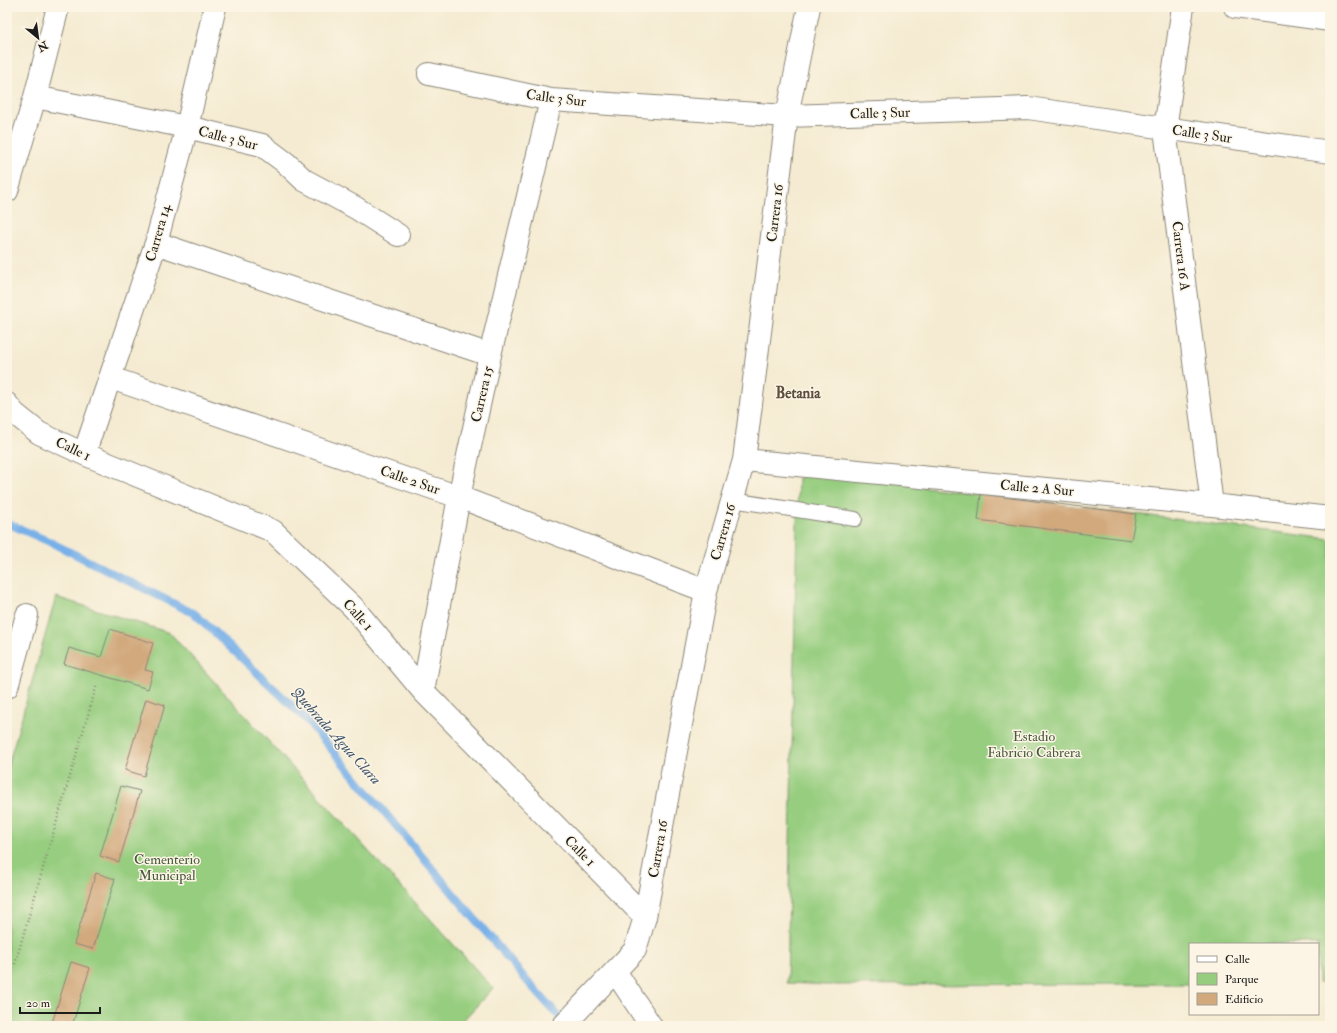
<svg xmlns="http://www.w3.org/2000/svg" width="1337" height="1033" viewBox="0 0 1337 1033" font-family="'IM FELL Double Pica',serif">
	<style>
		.green { fill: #96cd7f; stroke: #59744e }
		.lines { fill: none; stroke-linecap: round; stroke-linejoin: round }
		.stream { stroke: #78b0e8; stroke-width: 8 }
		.building { fill: #d2a97d }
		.service-casing { stroke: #888477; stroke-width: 16 }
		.minor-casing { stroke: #888477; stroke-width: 24 }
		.path { stroke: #888477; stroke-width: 2.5; stroke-dasharray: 1 3; stroke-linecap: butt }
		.service { stroke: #fff; stroke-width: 14 }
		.minor { stroke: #fff; stroke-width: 22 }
		.labels { text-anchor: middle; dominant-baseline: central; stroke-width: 3; stroke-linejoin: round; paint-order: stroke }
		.street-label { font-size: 14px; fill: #1c1c1c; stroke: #fcf5e5 }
		.park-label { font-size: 14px; fill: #475a3f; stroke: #fcf5e5 }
		.neighbourhood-label { font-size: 15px; font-weight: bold; fill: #5c4d3e; stroke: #fcf5e5 }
		.water-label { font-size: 15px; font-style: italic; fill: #41576e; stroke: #fcf5e5 }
	</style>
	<rect width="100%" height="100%" fill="#fcf5e5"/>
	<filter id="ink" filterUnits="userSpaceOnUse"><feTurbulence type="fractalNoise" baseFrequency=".025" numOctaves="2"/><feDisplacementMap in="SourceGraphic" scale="8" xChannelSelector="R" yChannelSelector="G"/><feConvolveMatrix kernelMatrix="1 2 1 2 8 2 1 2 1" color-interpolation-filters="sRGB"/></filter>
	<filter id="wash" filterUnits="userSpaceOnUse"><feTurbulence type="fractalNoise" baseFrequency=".012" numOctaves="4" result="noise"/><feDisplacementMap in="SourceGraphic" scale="16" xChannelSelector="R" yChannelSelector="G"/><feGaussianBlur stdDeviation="0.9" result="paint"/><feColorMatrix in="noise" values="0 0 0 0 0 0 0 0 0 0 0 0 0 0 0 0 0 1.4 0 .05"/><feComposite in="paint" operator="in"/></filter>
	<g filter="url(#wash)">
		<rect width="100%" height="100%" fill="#f5ebd2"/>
		<path class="green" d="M809 472 1330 539V983H1318V944H1190V984L825 985 787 983 798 478Z
			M56 597 170 633 493 988 458 1026H7V769Z"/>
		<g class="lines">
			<path class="stream" d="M7 523 50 542 195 614 305 718 528 982 565 1023"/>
		</g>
		<g id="blocks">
			<path class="building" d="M981 494 1136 514 1131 540 978 520Z
				M110 629 153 643 145 670 153 672 148 689 64 664 69 648 101 657Z
				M146 699 165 705 144 776 125 770Z
				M121 786 140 791 119 862 100 856Z
				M96 873 115 879 93 949 74 944Z
				M71 962 90 968 72 1026H51Z"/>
		</g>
	</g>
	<g filter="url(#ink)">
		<use href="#blocks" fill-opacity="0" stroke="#888477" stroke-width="1"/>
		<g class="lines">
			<g class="service-casing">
				<path id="service" d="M732 500 855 519"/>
			</g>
			<g class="minor-casing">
				<path id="minor" d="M1183 7 1165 129 1212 505
					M1235 7 1330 20
					M429 74 551 100 787 116 1028 108 1330 152
					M35 97 187 127 262 145 286 163 304 180 356 208 398 235
					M7 191 35 97 58 7
					M156 243 490 355
					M111 378 459 497 706 591
					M7 404 14 413 39 433 84 454 273 531 353 607 423 691 645 917
					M84 454 156 243 187 127 215 7
					M744 460 1212 505 1330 518
					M7 687 27 615
					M423 691 459 497 490 355 551 100
					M615 971 651 1026
					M563 1026 635 950 645 917 706 591 744 460 787 116 809 7"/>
			</g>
			<path class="path" d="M7 991 97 684"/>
			<use href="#service" class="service"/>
			<use href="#minor" class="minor"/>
		</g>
	</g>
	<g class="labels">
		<g class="street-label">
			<text transform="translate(556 98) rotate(7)">Calle 3 Sur</text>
			<text transform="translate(880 113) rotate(-2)">Calle 3 Sur</text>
			<text transform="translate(1202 134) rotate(8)">Calle 3 Sur</text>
			<text transform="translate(228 138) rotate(14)">Calle 3 Sur</text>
			<text transform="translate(775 213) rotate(-83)">Carrera 16</text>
			<text transform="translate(158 233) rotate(-74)">Carrera 14</text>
			<text transform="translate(1181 256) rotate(83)">Carrera 16 A</text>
			<text transform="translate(482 394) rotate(-77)">Carrera 15</text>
			<text transform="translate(73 449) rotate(25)">Calle 1</text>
			<text transform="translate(410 480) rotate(19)">Calle 2 Sur</text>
			<text transform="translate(1037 488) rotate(5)">Calle 2 A Sur</text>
			<text transform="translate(723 532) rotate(-74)">Carrera 16</text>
			<text transform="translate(358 615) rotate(48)">Calle 1</text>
			<text transform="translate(658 849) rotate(-80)">Carrera 16</text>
			<text transform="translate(580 851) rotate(45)">Calle 1</text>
		</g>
		<g class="park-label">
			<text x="1034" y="736">Estadio<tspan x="1034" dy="16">Fabricio Cabrera</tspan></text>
			<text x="167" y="859">Cementerio<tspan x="167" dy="16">Municipal</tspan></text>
		</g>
		<g class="neighbourhood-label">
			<text x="798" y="393">Betania</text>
		</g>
		<g class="water-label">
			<text transform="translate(336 736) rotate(48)">Quebrada Agua Clara</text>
		</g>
	</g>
	<rect width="1337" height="1033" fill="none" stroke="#fcf5e5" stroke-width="24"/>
	<rect x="1189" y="943" width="130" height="72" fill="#fcf5e5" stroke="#a29e95"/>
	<rect x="1197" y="956" width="20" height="6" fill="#ffffff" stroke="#a29e95"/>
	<text x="1225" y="963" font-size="12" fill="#1c1c1c">Calle</text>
	<rect x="1197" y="973" width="20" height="12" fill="#96cd7f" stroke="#a29e95"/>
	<text x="1225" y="983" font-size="12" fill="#1c1c1c">Parque</text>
	<rect x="1197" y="993" width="20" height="12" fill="#d2a97d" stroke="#a29e95"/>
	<text x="1225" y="1003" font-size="12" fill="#1c1c1c">Edificio</text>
	<g transform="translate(38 38) rotate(151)" stroke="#fcf5e5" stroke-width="3" paint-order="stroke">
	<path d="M0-3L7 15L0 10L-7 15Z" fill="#1c1c1c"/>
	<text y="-6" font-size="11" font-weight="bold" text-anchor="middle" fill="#1c1c1c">N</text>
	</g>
	<path d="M20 1007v6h80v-6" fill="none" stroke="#1c1c1c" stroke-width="2"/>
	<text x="26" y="1007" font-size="12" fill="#1c1c1c" stroke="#fcf5e5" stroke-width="3" paint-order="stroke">20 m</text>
</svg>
